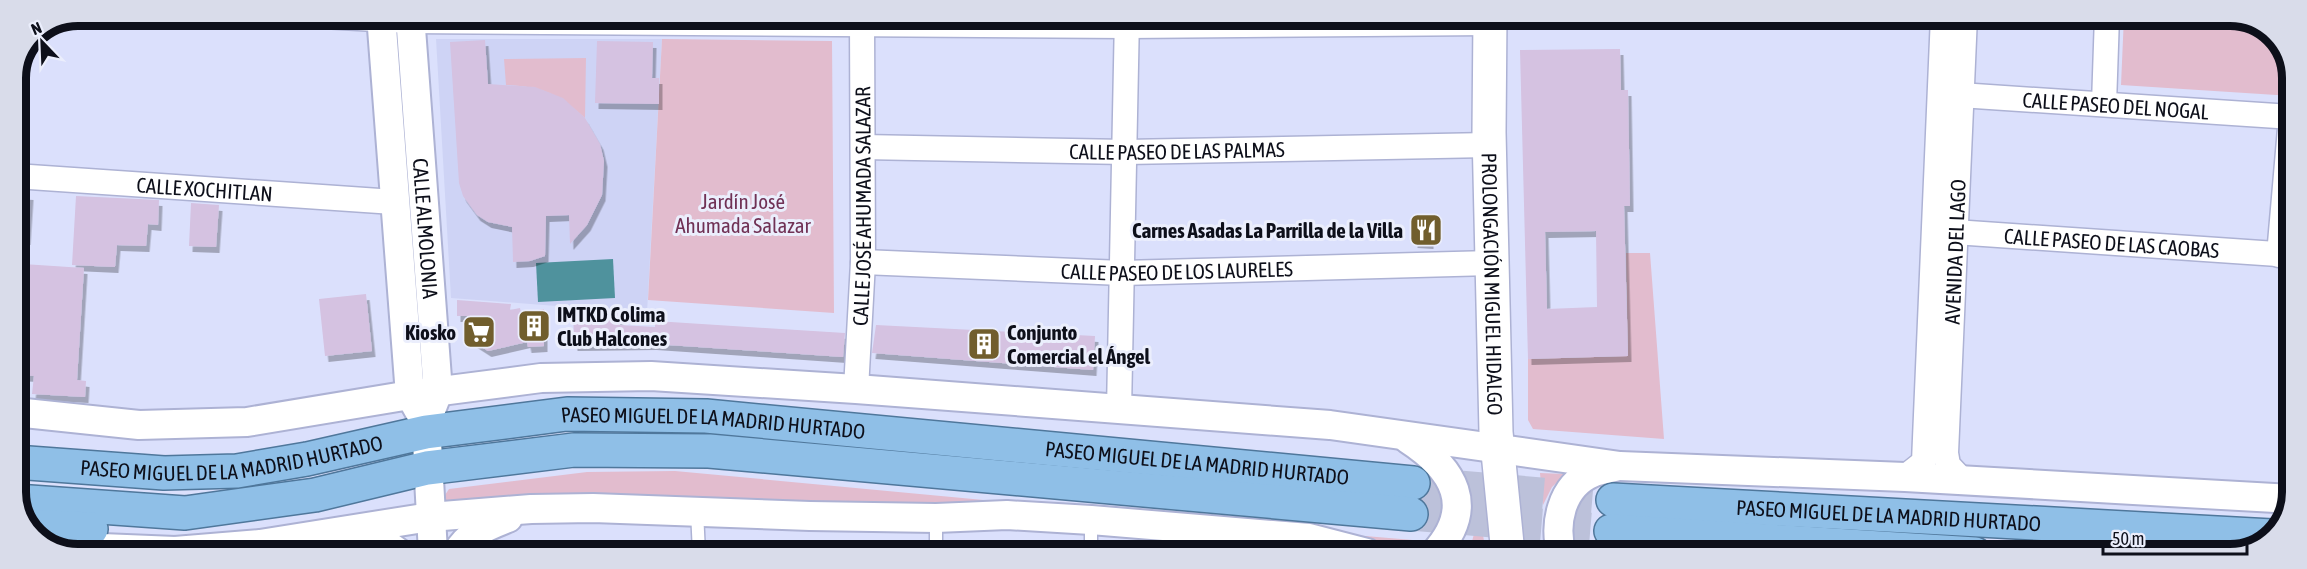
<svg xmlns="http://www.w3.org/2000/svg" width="2307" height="569" viewBox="0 0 2307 569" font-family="'Asap Condensed',sans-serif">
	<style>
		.built { fill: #ced3f5 }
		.green { fill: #e2bcce }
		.water { fill: #4f929d }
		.building { fill: #d5c2e1; fill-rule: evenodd; filter: url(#shadow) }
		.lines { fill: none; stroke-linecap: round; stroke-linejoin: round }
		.trunk-tunnel { stroke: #bcc1da; stroke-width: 33; stroke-dasharray: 33 16; stroke-linecap: butt }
		.service-casing { stroke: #adb2d4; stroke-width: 15 }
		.minor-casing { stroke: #adb2d4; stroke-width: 27 }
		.tertiary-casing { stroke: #adb2d4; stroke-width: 32 }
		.secondary-casing { stroke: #adb2d4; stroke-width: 36 }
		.trunk-casing { stroke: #4f779b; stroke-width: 36 }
		.service { stroke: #fff; stroke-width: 12 }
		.minor { stroke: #fff; stroke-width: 24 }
		.tertiary { stroke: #fff; stroke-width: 28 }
		.secondary { stroke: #fff; stroke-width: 33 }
		.trunk { stroke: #8fbfe7; stroke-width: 33 }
		.labels { text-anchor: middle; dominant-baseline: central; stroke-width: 6; stroke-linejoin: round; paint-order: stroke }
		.street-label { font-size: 21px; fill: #0d0f1a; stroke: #ebeefc }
		.park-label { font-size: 21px; fill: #703155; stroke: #ebeefc }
		.poi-label { font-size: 21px; font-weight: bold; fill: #0d0f1a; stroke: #ebeefc; text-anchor: end }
		.rim { fill: none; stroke: #0d0f1a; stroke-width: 8 }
	</style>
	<defs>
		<filter id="shadow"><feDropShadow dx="3.5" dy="6" stdDeviation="0" flood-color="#0004"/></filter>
	</defs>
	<rect width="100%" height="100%" fill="#dbe0fc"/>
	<path class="built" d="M436 39H662L647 313 451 298Z"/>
	<path class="green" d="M2124 16H2242L2276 36 2292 70 2291 96 2121 85Z
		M662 39 832 41 834 313 648 300Z
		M586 58 585 118C557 93 543 87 506 85L504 59Z
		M1626 253H1650L1664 439 1533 429 1528 420V359L1628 356Z
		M675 471 1005 502 804 508 452 510 441 501 449 489 587 472Z
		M1540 473 1566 474 1552 487 1543 505Z
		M1481 522 1486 554H1464L1471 545 1477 523Z
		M1329 533 1425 541 1400 551Z"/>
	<path class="water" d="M613 259 615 298 538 302 536 263Z"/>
	<path class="building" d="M485 40 488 84 535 87 563 98 585 118 600 144 604 161 602 195 587 225 570 244 569 215 546 216 545 256 530 261 513 262 512 227 488 222 477 215 463 196 459 183 450 42Z
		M597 41 653 42 652 78H659V104L595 103Z
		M1620 49 1621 90H1628L1630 206H1624L1628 356 1528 359 1520 50ZM1596 231 1597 307 1547 309 1545 232Z
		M15 193 30 194 27 239H15Z
		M76 196 159 200 158 225 148 224 146 246 117 245 115 267 72 265Z
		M191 203 219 205 216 247 189 246Z
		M1415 218H1431L1430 243 1414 242Z
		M23 264 84 268 77 380 86 381 85 397 32 394 34 376 16 375Z
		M366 294 372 351 325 356 319 299Z
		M457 300 511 304 510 310 520 308 521 313 544 309V346L528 347 527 342 488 351 474 342 469 316H457Z
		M573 308 620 312V325L655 327V321L845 333 843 357 653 344 574 345Z
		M876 325 1095 336 1093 370 872 353Z"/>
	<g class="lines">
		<path class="trunk-tunnel" d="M1413 483 1613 500
			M1411 514 1611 531"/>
		<g class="service-casing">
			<path id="service" d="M697 511 699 553
				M936 553V518
				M1091 553V520"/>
		</g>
		<g class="minor-casing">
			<g id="minor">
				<path d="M306 15 410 21 1127 26 1490 23"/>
				<path id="s1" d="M1945 94 2291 117"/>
				<path d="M2104 104 2107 16"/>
				<path id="s2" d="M863 147 1126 152 1489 145"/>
				<path id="s3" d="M15 176 394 202"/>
				<path id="s4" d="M1940 231 2291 255"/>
				<path d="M2279 255 2291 117"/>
				<path id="s5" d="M863 262 1122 273 1491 263"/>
				<path id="s6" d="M856 389 863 262 862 22"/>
				<path d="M1119 410 1127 16"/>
				<path d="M1905 477 1924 462 1943 16"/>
				<path id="s7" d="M1964 482 1948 465 1946 453 1965 16"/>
			</g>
		</g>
		<g class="tertiary-casing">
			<g id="tertiary">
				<path d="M381 15 410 395 419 411"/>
				<path id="s8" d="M410 15 438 392 426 423 433 553"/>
				<path d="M15 412 139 425 247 422 410 395 541 378 651 376 856 389 1330 425 1620 466 1905 477 2291 499"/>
				<path d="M1408 439C1454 469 1477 507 1434 554"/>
				<path d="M353 533 379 539 399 553"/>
				<path d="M53 546 175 551 260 544 430 517 531 509 593 508 810 516 936 518 1007 515 1091 520 1309 538 1367 553"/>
				<path d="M457 553C468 533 488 526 508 518"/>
				<path d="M1562 554C1553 525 1561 486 1592 473 1599 470 1607 469 1615 467"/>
			</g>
		</g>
		<g class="secondary-casing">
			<g id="secondary">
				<path id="s9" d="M1490 16 1489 132 1496 432 1508 554"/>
			</g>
		</g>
		<g class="trunk-casing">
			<g id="trunk">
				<path id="s10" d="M15 462 164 473 237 471 307 459 426 432 567 414 706 416 1413 483"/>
				<path id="s11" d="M1613 500 2272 536"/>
				<path d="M16 501 185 513 315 495 427 468 574 450 709 451 1411 514"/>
				<path d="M27 526 91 529"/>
				<path d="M1611 531 1975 554"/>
			</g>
		</g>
		<use href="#service" class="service"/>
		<use href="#minor" class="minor"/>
		<use href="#tertiary" class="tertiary"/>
		<use href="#secondary" class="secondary"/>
		<use href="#trunk" class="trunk"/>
	</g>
	<defs>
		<g id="restaurant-square" transform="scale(1.725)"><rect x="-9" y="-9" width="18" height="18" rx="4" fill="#715e2d" stroke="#ebeefc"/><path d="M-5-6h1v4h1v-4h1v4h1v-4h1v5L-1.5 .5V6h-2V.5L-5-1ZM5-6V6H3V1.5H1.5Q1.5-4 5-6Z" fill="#fff"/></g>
		<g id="building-square" transform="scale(1.725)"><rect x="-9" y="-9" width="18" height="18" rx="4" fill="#715e2d" stroke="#ebeefc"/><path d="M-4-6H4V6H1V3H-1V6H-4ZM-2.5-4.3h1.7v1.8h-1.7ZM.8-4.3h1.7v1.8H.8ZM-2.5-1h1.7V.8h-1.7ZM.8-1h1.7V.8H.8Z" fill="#fff"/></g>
		<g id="supermarket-square" transform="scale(1.725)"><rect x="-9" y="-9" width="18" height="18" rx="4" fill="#715e2d" stroke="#ebeefc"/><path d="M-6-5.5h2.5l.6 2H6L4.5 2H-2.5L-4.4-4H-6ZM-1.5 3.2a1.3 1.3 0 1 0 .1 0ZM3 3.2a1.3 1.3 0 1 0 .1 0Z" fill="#fff"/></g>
	</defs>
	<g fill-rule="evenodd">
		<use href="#restaurant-square" x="1426" y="230"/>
		<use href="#building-square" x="534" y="326"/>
		<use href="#supermarket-square" x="479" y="332"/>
		<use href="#building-square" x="984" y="344"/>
	</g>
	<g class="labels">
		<g class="street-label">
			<text stroke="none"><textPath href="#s1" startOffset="171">CALLE PASEO DEL NOGAL</textPath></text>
			<text stroke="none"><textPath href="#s2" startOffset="314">CALLE PASEO DE LAS PALMAS</textPath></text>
			<text stroke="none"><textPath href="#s3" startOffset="190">CALLE XOCHITLAN</textPath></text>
			<text stroke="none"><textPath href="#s6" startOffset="183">CALLE JOSÉ AHUMADA SALAZAR</textPath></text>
			<text stroke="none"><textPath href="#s8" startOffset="214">CALLE ALMOLONIA</textPath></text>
			<text stroke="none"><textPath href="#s4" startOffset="172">CALLE PASEO DE LAS CAOBAS</textPath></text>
			<text stroke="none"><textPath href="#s7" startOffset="237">AVENIDA DEL LAGO</textPath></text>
			<text stroke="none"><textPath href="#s5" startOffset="314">CALLE PASEO DE LOS LAURELES</textPath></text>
			<text stroke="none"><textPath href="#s9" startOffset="268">PROLONGACIÓN MIGUEL HIDALGO</textPath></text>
			<text stroke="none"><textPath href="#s10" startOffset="704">PASEO MIGUEL DE LA MADRID HURTADO</textPath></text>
			<text stroke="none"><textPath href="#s10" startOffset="218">PASEO MIGUEL DE LA MADRID HURTADO</textPath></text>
			<text stroke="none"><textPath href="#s10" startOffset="1190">PASEO MIGUEL DE LA MADRID HURTADO</textPath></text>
			<text stroke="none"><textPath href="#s11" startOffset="276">PASEO MIGUEL DE LA MADRID HURTADO</textPath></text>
		</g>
		<g class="park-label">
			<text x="743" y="201">Jardín José<tspan x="743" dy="24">Ahumada Salazar</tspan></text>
		</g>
		<g class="poi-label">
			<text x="1403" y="230">Carnes Asadas La Parrilla de la Villa</text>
			<text x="557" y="314" text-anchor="start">IMTKD Colima<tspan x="557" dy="24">Club Halcones</tspan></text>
			<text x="456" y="332">Kiosko</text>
			<text x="1007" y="332" text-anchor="start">Conjunto<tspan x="1007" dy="24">Comercial el Ángel</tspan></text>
		</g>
	</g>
	<path d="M0 0H2307V569H0ZM78 26H2230A52 52 0 0 1 2282 78V492A52 52 0 0 1 2230 544H78A52 52 0 0 1 26 492V78A52 52 0 0 1 78 26Z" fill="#d9dcea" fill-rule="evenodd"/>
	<path class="rim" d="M78 26H2230A52 52 0 0 1 2282 78V492A52 52 0 0 1 2230 544H78A52 52 0 0 1 26 492V78A52 52 0 0 1 78 26Z"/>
	<g transform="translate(42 42) rotate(337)" stroke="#ebeefc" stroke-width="4.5" paint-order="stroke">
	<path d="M0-4.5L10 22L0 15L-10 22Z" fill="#0d0f1a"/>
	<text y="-9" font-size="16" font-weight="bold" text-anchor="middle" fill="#0d0f1a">N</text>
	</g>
	<path d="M2103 545v9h144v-9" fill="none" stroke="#0d0f1a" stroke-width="3"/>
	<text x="2112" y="545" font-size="18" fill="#0d0f1a" stroke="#ebeefc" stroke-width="4.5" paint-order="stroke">50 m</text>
</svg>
